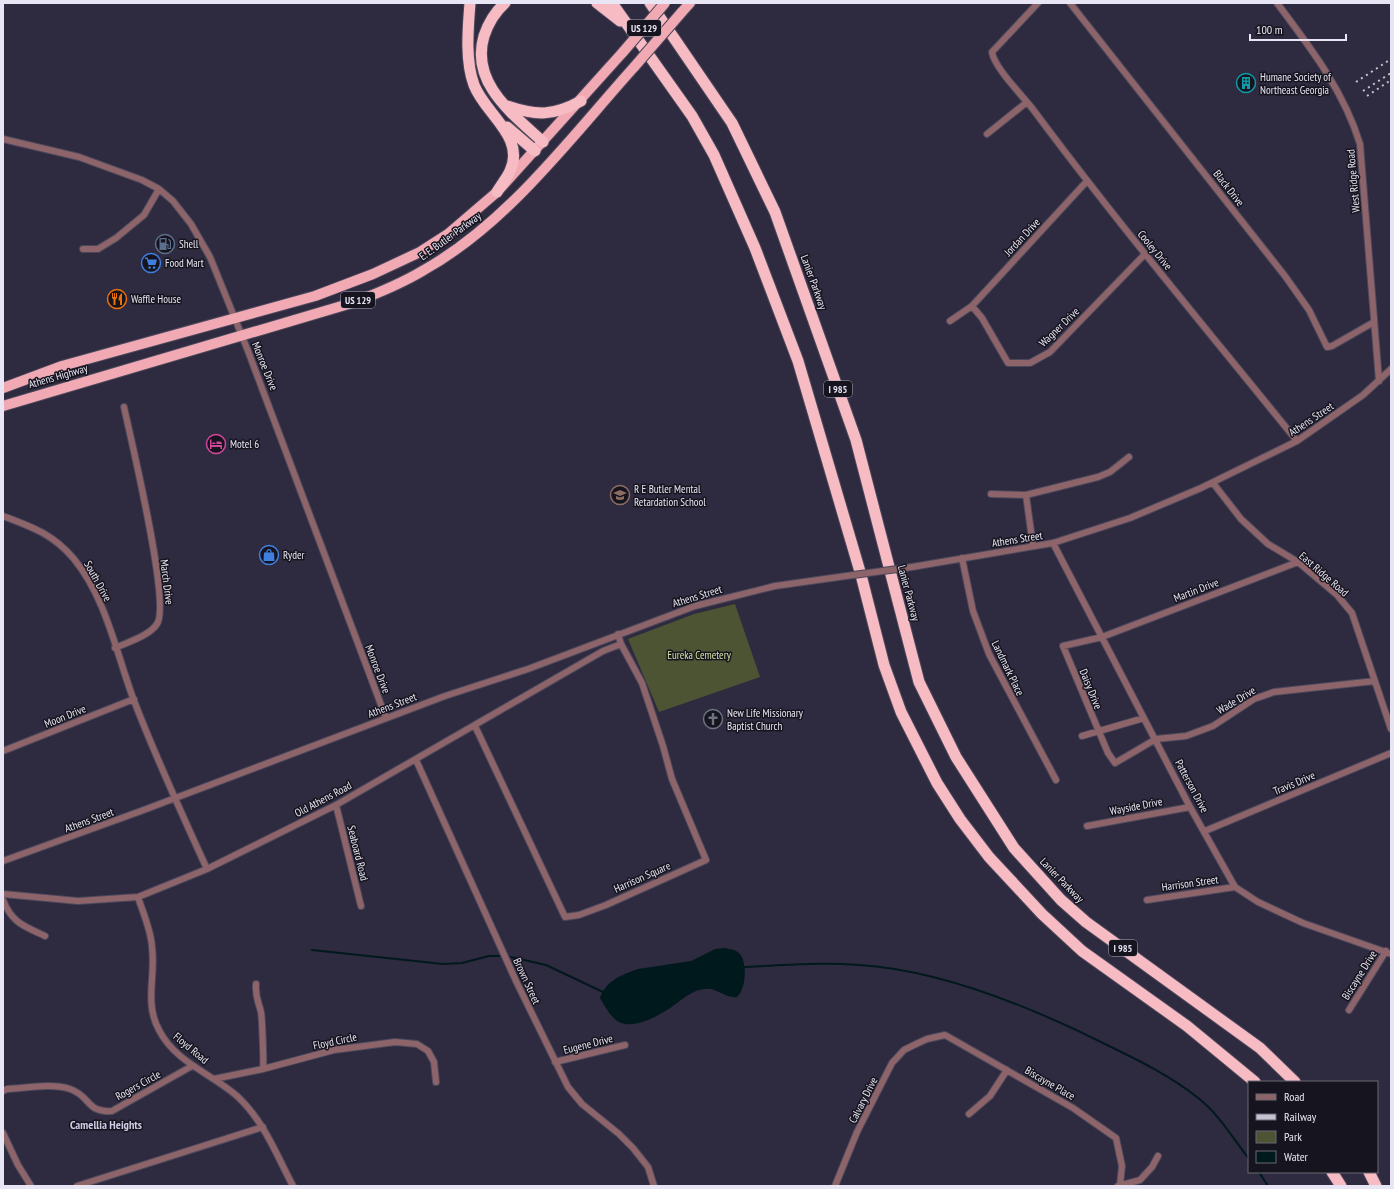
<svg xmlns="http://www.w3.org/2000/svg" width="1394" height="1189" viewBox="0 0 1394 1189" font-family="'PT Sans Narrow',sans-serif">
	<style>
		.green { fill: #4d5434 }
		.water { fill: #00191d }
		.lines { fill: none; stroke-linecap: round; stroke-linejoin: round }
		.stream { stroke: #00191d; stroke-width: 2 }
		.minor-casing { stroke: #4c485c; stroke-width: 8 }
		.trunk-casing { stroke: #4c485c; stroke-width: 12 }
		.motorway-casing { stroke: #4c485c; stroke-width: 13 }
		.minor { stroke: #8c6469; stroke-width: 6 }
		.trunk { stroke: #f1aab4; stroke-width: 10 }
		.motorway { stroke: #f7bbc3; stroke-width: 11 }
		.rail { stroke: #c5c3d2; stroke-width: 2; stroke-dasharray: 2 4; stroke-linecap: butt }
		.minor-bridge-casing { stroke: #4c485c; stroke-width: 8; stroke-linecap: butt }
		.trunk-bridge-casing { stroke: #4c485c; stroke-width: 12; stroke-linecap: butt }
		.minor-bridge { stroke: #8c6469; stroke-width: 6 }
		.trunk-bridge { stroke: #f1aab4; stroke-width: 10 }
		.labels { text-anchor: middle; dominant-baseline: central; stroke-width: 3; stroke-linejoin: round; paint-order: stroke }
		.shield { fill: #16141e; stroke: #a9a7b4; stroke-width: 1 }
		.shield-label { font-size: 10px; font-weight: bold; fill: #e8e6f4 }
		.poi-label { font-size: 11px; fill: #e8e6f4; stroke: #16141e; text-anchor: start }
		.street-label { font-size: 11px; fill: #e8e6f4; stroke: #16141e }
		.park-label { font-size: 11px; fill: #d4e3a2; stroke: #16141e }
		.neighbourhood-label { font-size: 12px; font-weight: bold; fill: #cfcbe6; stroke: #16141e }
	</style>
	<rect width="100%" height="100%" fill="#2e2a3f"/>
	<path class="green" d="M735 604 760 677 659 712 628 639 694 614Z"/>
	<path class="water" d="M724 948C729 949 735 949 739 953 748 962 746 989 737 997 726 999 716 987 705 989 692 990 683 999 673 1006 660 1015 635 1030 619 1022 610 1017 605 1006 600 998 606 980 622 975 638 969L691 961 715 949Z"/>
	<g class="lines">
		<path class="stream" d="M312 950 443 964 462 963 489 956H499
			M511 957 546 965 603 992
			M744 967C782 965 821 962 859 965 942 970 1031 1007 1105 1044 1136 1059 1169 1075 1197 1097 1218 1113 1233 1138 1249 1159
			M1259 1172 1268 1186"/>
		<g class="minor-casing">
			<path id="minor" d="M1038 3 992 52C994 68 1025 98 1035 112 1119 225 1209 332 1297 441
				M1070 3 1285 276 1309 310 1327 347 1332 346 1374 322
				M1277 3C1310 47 1344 91 1360 144L1379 381
				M987 134 1027 102
				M3 139 79 157 142 180 159 189 173 201 191 224 210 257 248 351 386 718
				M83 249H98L116 238 144 215 159 189
				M972 306 982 318 1008 363H1030L1050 352 1145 254
				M950 321 972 306 1087 181
				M1213 483 1241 519 1268 544 1298 562 1337 595 1352 613 1391 729
				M991 494 1026 495 1098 477 1110 472 1129 457
				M1026 495 1033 546
				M3 516C32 527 53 534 74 559 106 598 116 652 133 698 155 756 181 812 207 869
				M1053 543 1190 807 1235 887 1258 902 1303 923 1391 954
				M962 558 973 611 989 654 1056 780
				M1298 562 1102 637 1063 646 1108 753 1115 763 1156 739 1186 736 1213 726 1254 699 1274 692 1375 681
				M912 567 1053 543 1130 518 1201 488 1297 441 1363 395 1391 369
				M115 648C128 642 149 636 157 624 171 604 131 440 124 407
				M475 726 565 917 579 915 606 905 706 860 672 779 663 746 642 683 621 644
				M1082 736 1144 718
				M3 751 134 699
				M416 760 516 981 568 1087 582 1104 619 1134 633 1148 648 1167 654 1186
				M336 805 361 906
				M1087 826 1190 807
				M1205 831 1391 753
				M3 861 141 811 445 696 528 669 695 606 775 586 846 576
				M3 894 78 901 138 897 207 869 336 805 603 651 621 644 618 634
				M138 897C143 913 151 930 152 947 156 976 144 1003 159 1030 175 1062 212 1074 237 1096 264 1121 276 1154 293 1186
				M3 900C12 923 24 926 45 936
				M1147 900 1235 887
				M256 984C255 997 258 1000 261 1012 262 1017 264 1064 263 1069
				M1349 1010 1386 951
				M555 1062 625 1045
				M214 1079 263 1069 334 1050 395 1042 417 1044 428 1051 434 1062 436 1082
				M3 1091 7 1089C27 1088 52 1083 70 1089 91 1096 86 1113 112 1111L192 1066
				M969 1114 990 1096 1007 1070
				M3 1133 18 1165 31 1186
				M77 1186 263 1127
				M835 1186 857 1132 892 1063 904 1050 916 1044 927 1039 945 1035 1073 1108 1116 1138 1122 1166 1120 1185
				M1118 1186 1140 1180 1152 1167 1158 1156"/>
		</g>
		<g class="trunk-casing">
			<path id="trunk" d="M681 13 690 3
				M3 388 62 366 315 296 373 274 420 252 448 234 497 192 623 52
				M3 406 352 303C376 294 401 284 424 270 508 223 571 137 635 66"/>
		</g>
		<g class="motorway-casing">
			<path id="motorway" d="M470 3C468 29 465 61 474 85 485 114 526 137 510 171 507 178 501 185 497 192
				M505 3C495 12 488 24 484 36 470 83 513 114 543 142
				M597 3 620 21
				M612 3 692 116 714 155 755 248 798 361 861 575 884 665 901 712 937 783 960 819 989 857 1042 914 1082 951 1187 1026 1255 1082
				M650 3 732 123 775 212 856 440 919 682 956 757 1014 848 1061 900 1086 922 1260 1048 1295 1082
				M507 106C537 116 553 116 581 101
				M507 127 535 151
				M1332 1172 1341 1186
				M1369 1172 1376 1186"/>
		</g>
		<use href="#minor" class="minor"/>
		<use href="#trunk" class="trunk"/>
		<use href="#motorway" class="motorway"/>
		<path class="rail" d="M1356 82 1391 59
			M1363 91 1391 73
			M1367 96 1391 80
			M1390 113H1391"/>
		<g class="minor-bridge-casing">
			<path id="minor-bridge" d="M846 576 912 567"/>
		</g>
		<g class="trunk-bridge-casing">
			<path id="trunk-bridge" d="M623 52 665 3
				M635 66 681 13"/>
		</g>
		<use href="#minor-bridge" class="minor-bridge"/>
		<use href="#trunk-bridge" class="trunk-bridge"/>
	</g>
	<defs>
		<g id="building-ring" transform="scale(1)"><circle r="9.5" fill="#16141e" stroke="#0f9aa8" stroke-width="1.5"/><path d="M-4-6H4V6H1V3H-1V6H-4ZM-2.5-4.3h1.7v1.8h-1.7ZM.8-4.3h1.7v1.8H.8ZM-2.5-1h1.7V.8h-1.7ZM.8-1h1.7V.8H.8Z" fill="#0f9aa8"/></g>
		<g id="fuel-ring" transform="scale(1)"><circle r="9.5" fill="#16141e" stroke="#5c6f8a" stroke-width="1.5"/><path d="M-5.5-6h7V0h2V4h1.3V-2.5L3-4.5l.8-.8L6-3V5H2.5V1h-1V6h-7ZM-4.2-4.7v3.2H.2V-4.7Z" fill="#5c6f8a"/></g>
		<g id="supermarket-ring" transform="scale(1)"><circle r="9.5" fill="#16141e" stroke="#3f7fe0" stroke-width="1.5"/><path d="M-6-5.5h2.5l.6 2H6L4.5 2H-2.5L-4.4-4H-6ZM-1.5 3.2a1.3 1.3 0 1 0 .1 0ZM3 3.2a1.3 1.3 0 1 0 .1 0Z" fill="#3f7fe0"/></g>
		<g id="restaurant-ring" transform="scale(1)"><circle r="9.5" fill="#16141e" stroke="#e8710a" stroke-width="1.5"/><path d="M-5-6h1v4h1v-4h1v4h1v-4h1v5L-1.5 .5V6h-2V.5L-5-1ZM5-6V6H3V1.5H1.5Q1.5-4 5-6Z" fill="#e8710a"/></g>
		<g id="hotel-ring" transform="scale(1)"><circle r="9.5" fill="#16141e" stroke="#d1479c" stroke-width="1.5"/><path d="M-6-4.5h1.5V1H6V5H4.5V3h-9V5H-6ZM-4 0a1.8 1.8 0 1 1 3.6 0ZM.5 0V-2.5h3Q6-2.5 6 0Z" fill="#d1479c"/></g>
		<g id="school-ring" transform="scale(1)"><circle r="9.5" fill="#16141e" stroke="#8d6e63" stroke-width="1.5"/><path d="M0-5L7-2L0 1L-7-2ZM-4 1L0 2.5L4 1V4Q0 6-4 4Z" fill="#8d6e63"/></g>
		<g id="shop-ring" transform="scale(1)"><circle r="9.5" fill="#16141e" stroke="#3f7fe0" stroke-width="1.5"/><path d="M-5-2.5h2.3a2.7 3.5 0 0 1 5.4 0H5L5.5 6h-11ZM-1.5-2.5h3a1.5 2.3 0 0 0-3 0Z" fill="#3f7fe0"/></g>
		<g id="church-ring" transform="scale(1)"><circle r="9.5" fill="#16141e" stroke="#6b7280" stroke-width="1.5"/><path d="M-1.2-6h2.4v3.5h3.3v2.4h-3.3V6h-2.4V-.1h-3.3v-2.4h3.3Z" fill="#6b7280"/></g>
	</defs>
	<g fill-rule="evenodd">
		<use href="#building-ring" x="1246" y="83"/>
		<use href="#fuel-ring" x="165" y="244"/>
		<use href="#supermarket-ring" x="151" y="263"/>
		<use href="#restaurant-ring" x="117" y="299"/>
		<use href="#hotel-ring" x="216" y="444"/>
		<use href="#school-ring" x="620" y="495"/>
		<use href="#shop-ring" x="269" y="555"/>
		<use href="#church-ring" x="713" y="719"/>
	</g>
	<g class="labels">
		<g class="shield">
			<rect x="627" y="20" width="34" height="16" rx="3"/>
			<rect x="341" y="292" width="34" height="16" rx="3"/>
			<rect x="824" y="381" width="28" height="16" rx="3"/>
			<rect x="1109" y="940" width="28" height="16" rx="3"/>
		</g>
		<g class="shield-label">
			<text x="644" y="28">US 129</text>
			<text x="358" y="300">US 129</text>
			<text x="838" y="389">I 985</text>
			<text x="1123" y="948">I 985</text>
		</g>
		<g class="poi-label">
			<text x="1260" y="77">Humane Society of<tspan x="1260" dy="13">Northeast Georgia</tspan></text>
			<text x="179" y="244">Shell</text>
			<text x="165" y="263">Food Mart</text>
			<text x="131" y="299">Waffle House</text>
			<text x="230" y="444">Motel 6</text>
			<text x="634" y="489">R E Butler Mental<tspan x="634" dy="13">Retardation School</tspan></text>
			<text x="283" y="555">Ryder</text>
			<text x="727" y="713">New Life Missionary<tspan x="727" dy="13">Baptist Church</tspan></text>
		</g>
		<g class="street-label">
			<text transform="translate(1353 181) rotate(-95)">West Ridge Road</text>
			<text transform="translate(1229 188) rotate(52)">Black Drive</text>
			<text transform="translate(450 236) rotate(-36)">E. E. Butler Parkway</text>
			<text transform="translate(1022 237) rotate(-47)">Jordan Drive</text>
			<text transform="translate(1155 250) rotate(51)">Cooley Drive</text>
			<text transform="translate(814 282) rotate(70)">Lanier Parkway</text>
			<text transform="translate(1059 327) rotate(-44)">Wagner Drive</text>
			<text transform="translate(265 366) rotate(68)">Monroe Drive</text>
			<text transform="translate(58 376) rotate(-16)">Athens Highway</text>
			<text transform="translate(1311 419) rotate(-34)">Athens Street</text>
			<text transform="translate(1017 539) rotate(-9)">Athens Street</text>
			<text transform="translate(1324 574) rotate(41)">East Ridge Road</text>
			<text transform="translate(98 581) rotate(61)">South Drive</text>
			<text transform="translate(167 582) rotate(83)">March Drive</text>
			<text transform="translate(1196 590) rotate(-21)">Martin Drive</text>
			<text transform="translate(909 593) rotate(75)">Lanier Parkway</text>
			<text transform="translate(697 596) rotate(-17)">Athens Street</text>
			<text transform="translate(1008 668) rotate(64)">Landmark Place</text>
			<text transform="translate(378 669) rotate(69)">Monroe Drive</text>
			<text transform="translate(1091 689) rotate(68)">Daisy Drive</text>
			<text transform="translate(1236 700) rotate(-31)">Wade Drive</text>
			<text transform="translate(392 705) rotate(-21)">Athens Street</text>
			<text transform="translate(65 716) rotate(-22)">Moon Drive</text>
			<text transform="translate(1294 783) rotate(-23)">Travis Drive</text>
			<text transform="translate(1192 786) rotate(62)">Patterson Drive</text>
			<text transform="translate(323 799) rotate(-28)">Old Athens Road</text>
			<text transform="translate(1136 806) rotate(-11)">Wayside Drive</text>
			<text transform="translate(89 820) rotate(-20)">Athens Street</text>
			<text transform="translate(358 853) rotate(76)">Seaboard Road</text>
			<text transform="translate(642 877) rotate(-24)">Harrison Square</text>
			<text transform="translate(1062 880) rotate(46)">Lanier Parkway</text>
			<text transform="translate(1190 883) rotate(-8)">Harrison Street</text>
			<text transform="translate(1359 975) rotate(-58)">Biscayne Drive</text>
			<text transform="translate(527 981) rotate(65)">Brown Street</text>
			<text transform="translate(335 1041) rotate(-12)">Floyd Circle</text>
			<text transform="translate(588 1044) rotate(-14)">Eugene Drive</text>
			<text transform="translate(191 1048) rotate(40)">Floyd Road</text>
			<text transform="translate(1050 1083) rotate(30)">Biscayne Place</text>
			<text transform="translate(138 1085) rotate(-29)">Rogers Circle</text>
			<text transform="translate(863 1100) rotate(-63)">Calvary Drive</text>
		</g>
		<g class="park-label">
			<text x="699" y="655">Eureka Cemetery</text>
		</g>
		<g class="neighbourhood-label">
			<text x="106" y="1124">Camellia Heights</text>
		</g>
	</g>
	<rect width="1394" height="1189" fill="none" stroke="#e8e6f4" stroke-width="8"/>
	<rect x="1248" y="1081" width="130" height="92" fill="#16141e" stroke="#6a6874"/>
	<rect x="1256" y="1094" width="20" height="6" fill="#8c6469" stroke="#6a6874"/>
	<text x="1284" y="1101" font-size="12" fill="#e8e6f4">Road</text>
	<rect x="1256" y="1114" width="20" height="6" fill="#c5c3d2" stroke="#6a6874"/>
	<text x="1284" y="1121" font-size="12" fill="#e8e6f4">Railway</text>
	<rect x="1256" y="1131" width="20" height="12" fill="#4d5434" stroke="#6a6874"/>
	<text x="1284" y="1141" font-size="12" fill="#e8e6f4">Park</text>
	<rect x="1256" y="1151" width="20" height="12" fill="#00191d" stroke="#6a6874"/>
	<text x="1284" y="1161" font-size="12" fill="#e8e6f4">Water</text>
	<path d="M1250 34v6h96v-6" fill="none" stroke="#e8e6f4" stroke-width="2"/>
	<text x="1256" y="34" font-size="12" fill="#e8e6f4" stroke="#16141e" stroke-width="3" paint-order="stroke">100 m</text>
</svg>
